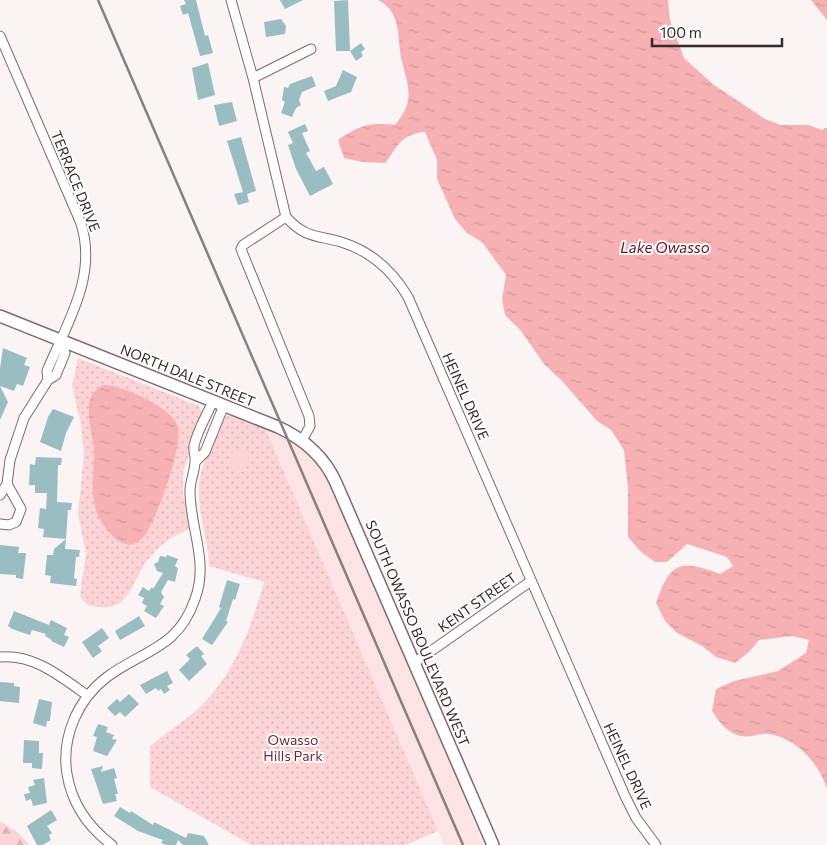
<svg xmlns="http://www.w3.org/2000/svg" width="827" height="845" viewBox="0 0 827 845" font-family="Commissioner,sans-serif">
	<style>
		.built { fill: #fde3e3 }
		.grass { fill: url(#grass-dots) }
		.forest { fill: url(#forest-firs) }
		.pitch { fill: #fcd4d5 }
		.water { fill: url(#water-ripples) }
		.building { fill: #99bdc1 }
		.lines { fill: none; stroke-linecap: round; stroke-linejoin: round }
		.street-casing { stroke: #856768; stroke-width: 11 }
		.secondary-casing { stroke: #856768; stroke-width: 14 }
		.street { stroke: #fff; stroke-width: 9 }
		.secondary { stroke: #fff; stroke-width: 11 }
		.rail { stroke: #897f7f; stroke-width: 2.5 }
		.labels { text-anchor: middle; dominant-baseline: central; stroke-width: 4; stroke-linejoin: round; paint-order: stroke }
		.street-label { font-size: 14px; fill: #372a2b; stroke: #fff }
		.park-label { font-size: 14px; fill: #762631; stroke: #fff }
		.water-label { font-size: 15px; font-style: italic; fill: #651524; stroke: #fff }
	</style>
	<defs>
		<pattern id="grass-dots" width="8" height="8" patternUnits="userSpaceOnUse" patternTransform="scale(1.25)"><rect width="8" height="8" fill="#fcd4d5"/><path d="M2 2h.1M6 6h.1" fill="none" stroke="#d9b6b7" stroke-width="1.8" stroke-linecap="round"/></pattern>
		<pattern id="forest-firs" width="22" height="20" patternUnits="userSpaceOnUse" patternTransform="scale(1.25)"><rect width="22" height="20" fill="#fcd4d5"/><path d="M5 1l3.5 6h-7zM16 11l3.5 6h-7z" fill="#d9b6b7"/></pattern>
		<pattern id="water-ripples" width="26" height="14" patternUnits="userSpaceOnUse" patternTransform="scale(1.25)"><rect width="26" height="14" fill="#f7b1b4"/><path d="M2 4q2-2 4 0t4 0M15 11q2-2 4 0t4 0" fill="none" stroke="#d4989b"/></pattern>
	</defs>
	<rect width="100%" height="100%" fill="#fbf4f4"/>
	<path class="built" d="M265 428 303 448 316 460 329 480 466 795 470 813 484 845H444Z"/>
	<path class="grass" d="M78 358 199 406 201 411H204L183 472V495L191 528C175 535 161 544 150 557 133 575 132 612 98 607 89 606 83 604 80 595L86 554 78 514 84 455 81 424 72 386Z
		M233 415 265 428 438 831 406 845H251L150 787V746C167 732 187 720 202 705 235 672 252 625 264 582L209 566C209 541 199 518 199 493 198 468 212 444 222 421L225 416Z"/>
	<path class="forest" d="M0 821 17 832 30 845H0Z"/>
	<path class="pitch" d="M234 448 250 454 243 472 227 466Z"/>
	<path class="water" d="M378 0H668L670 20 684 58 714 85 765 119 781 125H809L822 130 827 127V789C819 763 795 737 768 734 759 733 749 738 741 736 727 733 719 722 712 711L716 689 734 681 778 671 806 653 809 640 792 636 759 640 749 652 735 663 716 657 702 646 677 633 665 621 656 603C670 563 679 558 720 574L733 566 727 557 687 544 667 562H655L641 552 628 537V489L624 450 611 430 597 421 562 381 544 364 521 331 505 315 502 299 506 275 482 242 467 233 455 219 437 179V160L425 132C404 133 396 146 386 163L363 162 344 158 338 140C359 125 370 122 395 125 417 98 407 86 401 57 397 34 401 12 378 0Z
		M811 0H827V20Z
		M104 385C123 385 173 408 178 427 183 446 157 518 145 535 141 541 136 544 129 545 120 543 114 538 107 530 87 506 94 481 94 452 94 431 77 396 104 385Z"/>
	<path class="building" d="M184 0H196L205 36 208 35 213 53 200 56 188 13 183 15 180 6 186 4Z
		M280 0H303L285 9Z
		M348 0 350 51 361 43 365 49 361 52 363 56 356 61 350 51H336L334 1Z
		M281 19 286 26 285 34 266 37 264 22Z
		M208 63 215 95 198 100 192 68Z
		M343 70 357 77 351 92 328 101 324 91 336 86Z
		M312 76 316 86 302 92 299 100 301 105 296 108 292 117 281 113 285 102 282 100 284 87 288 88 290 84Z
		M232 102 237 121 219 126 214 105Z
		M305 124 308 131 302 133 310 151 306 153 316 171 324 167 333 184 310 196 296 169 288 145 293 143 288 132Z
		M241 137 256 191 247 194 249 202 238 205 234 194 243 192 227 141Z
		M3 348 27 358 24 365 30 367 23 386 17 384 14 391 0 386 8 402 0 420V369Z
		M53 409 74 417 66 433 61 451 40 442 48 417Z
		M36 457 62 458 61 465H58L57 502 72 503 71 510H68L66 539 43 537 44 529 38 528 40 508 46 509 47 493H35V485H29L30 464 35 465Z
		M66 539 65 549 80 550 79 557H76L74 578 77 579 76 586 50 583 51 576 45 575 47 555H53L54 549Z
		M0 545 19 547 18 553H26L23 579 16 578V575L0 574Z
		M167 555 178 559 175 566 178 568 175 582 168 580 161 592 164 597 160 604 164 606 156 618 144 611 147 606 142 603 144 598 138 595 143 587 149 591 152 587 153 589 163 573 157 571 154 564 158 562 160 556 166 557Z
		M227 580 240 584 235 600 233 599 226 621 228 622 212 645 202 639 221 608 219 607Z
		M14 611 49 625 51 620 67 628 64 635 69 637 64 647 51 641 52 640 45 636 46 634 32 630 30 635 12 629 8 626Z
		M139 616 145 626 120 640 115 631Z
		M102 628 109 638 98 646 102 651 93 658 82 642Z
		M197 646 204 654 201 656 207 664 189 681 179 670 190 659 186 655Z
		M167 671 173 683 167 686 170 690 164 694 161 689 158 691 156 688 146 694 140 685Z
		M0 682 14 683V686L20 687 19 703 0 701Z
		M129 694 139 704 125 717 120 712 115 716 107 708 117 699 120 702Z
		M39 699 52 702 50 721H47L46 727 33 723Z
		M98 724 108 727 106 732 114 735 112 739 117 740 107 756 93 751 97 737 93 736Z
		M24 740 39 741V753H43L42 769 32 768V763H23Z
		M103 766 101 772 114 768 117 778 114 779 118 794H115L117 801 103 804 91 769Z
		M44 778 47 803 33 806 31 799 26 801 24 794 30 793 28 787 35 785 33 780Z
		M120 807 130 813 131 811 153 825 154 822 186 838 188 833 204 836 209 845H183L178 840 176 845H166L161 843 163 840 138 831 114 816Z
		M51 810 57 820 47 826 52 833 49 835 51 840 43 845H37L27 826Z"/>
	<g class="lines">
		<g class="street-casing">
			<path id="street" d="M231 0 253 78 286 217C305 238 316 235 341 242 371 251 392 270 408 297L625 796 636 818 656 845
				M0 36 80 221C99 274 67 323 47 371L48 380
				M253 78 311 49
				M286 217 243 245 241 249 309 416 310 426 302 441
				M196 461 205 452 224 405
				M7 484 10 460 24 418 48 380 56 375 65 353 61 340
				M0 495 7 484 21 509 16 522 9 525 0 524
				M0 657C35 654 61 677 88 696
				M414 663 531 581
				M112 845C88 827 72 804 67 774 61 737 78 699 107 677 143 650 178 649 195 599 209 561 190 529 190 491 190 481 195 471 195 461 196 457 193 451 194 446 197 431 207 415 213 401"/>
		</g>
		<g class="secondary-casing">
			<path id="secondary" d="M0 316 278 427C304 439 324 456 336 483L493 845"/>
		</g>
		<use href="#street" class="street"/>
		<use href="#secondary" class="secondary"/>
		<path class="rail" d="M98 0 463 845"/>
	</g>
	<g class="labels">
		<g class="street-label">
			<text transform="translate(76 181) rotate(68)">TERRACE DRIVE</text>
			<text transform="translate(188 375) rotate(22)">NORTH DALE STREET</text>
			<text transform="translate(466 396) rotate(66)">HEINEL DRIVE</text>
			<text transform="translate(477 602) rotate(-35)">KENT STREET</text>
			<text transform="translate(418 633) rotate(67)">SOUTH OWASSO BOULEVARD WEST</text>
			<text transform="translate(628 766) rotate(65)">HEINEL DRIVE</text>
		</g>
		<g class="park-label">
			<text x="293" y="739">Owasso<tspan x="293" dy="16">Hills Park</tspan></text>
		</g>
		<g class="water-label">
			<text x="665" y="247">Lake Owasso</text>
		</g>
	</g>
	<path d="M652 38v8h130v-8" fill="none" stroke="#372a2b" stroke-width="2.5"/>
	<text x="660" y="38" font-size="15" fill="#372a2b" stroke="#ffffff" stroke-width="4" paint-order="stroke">100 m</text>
</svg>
